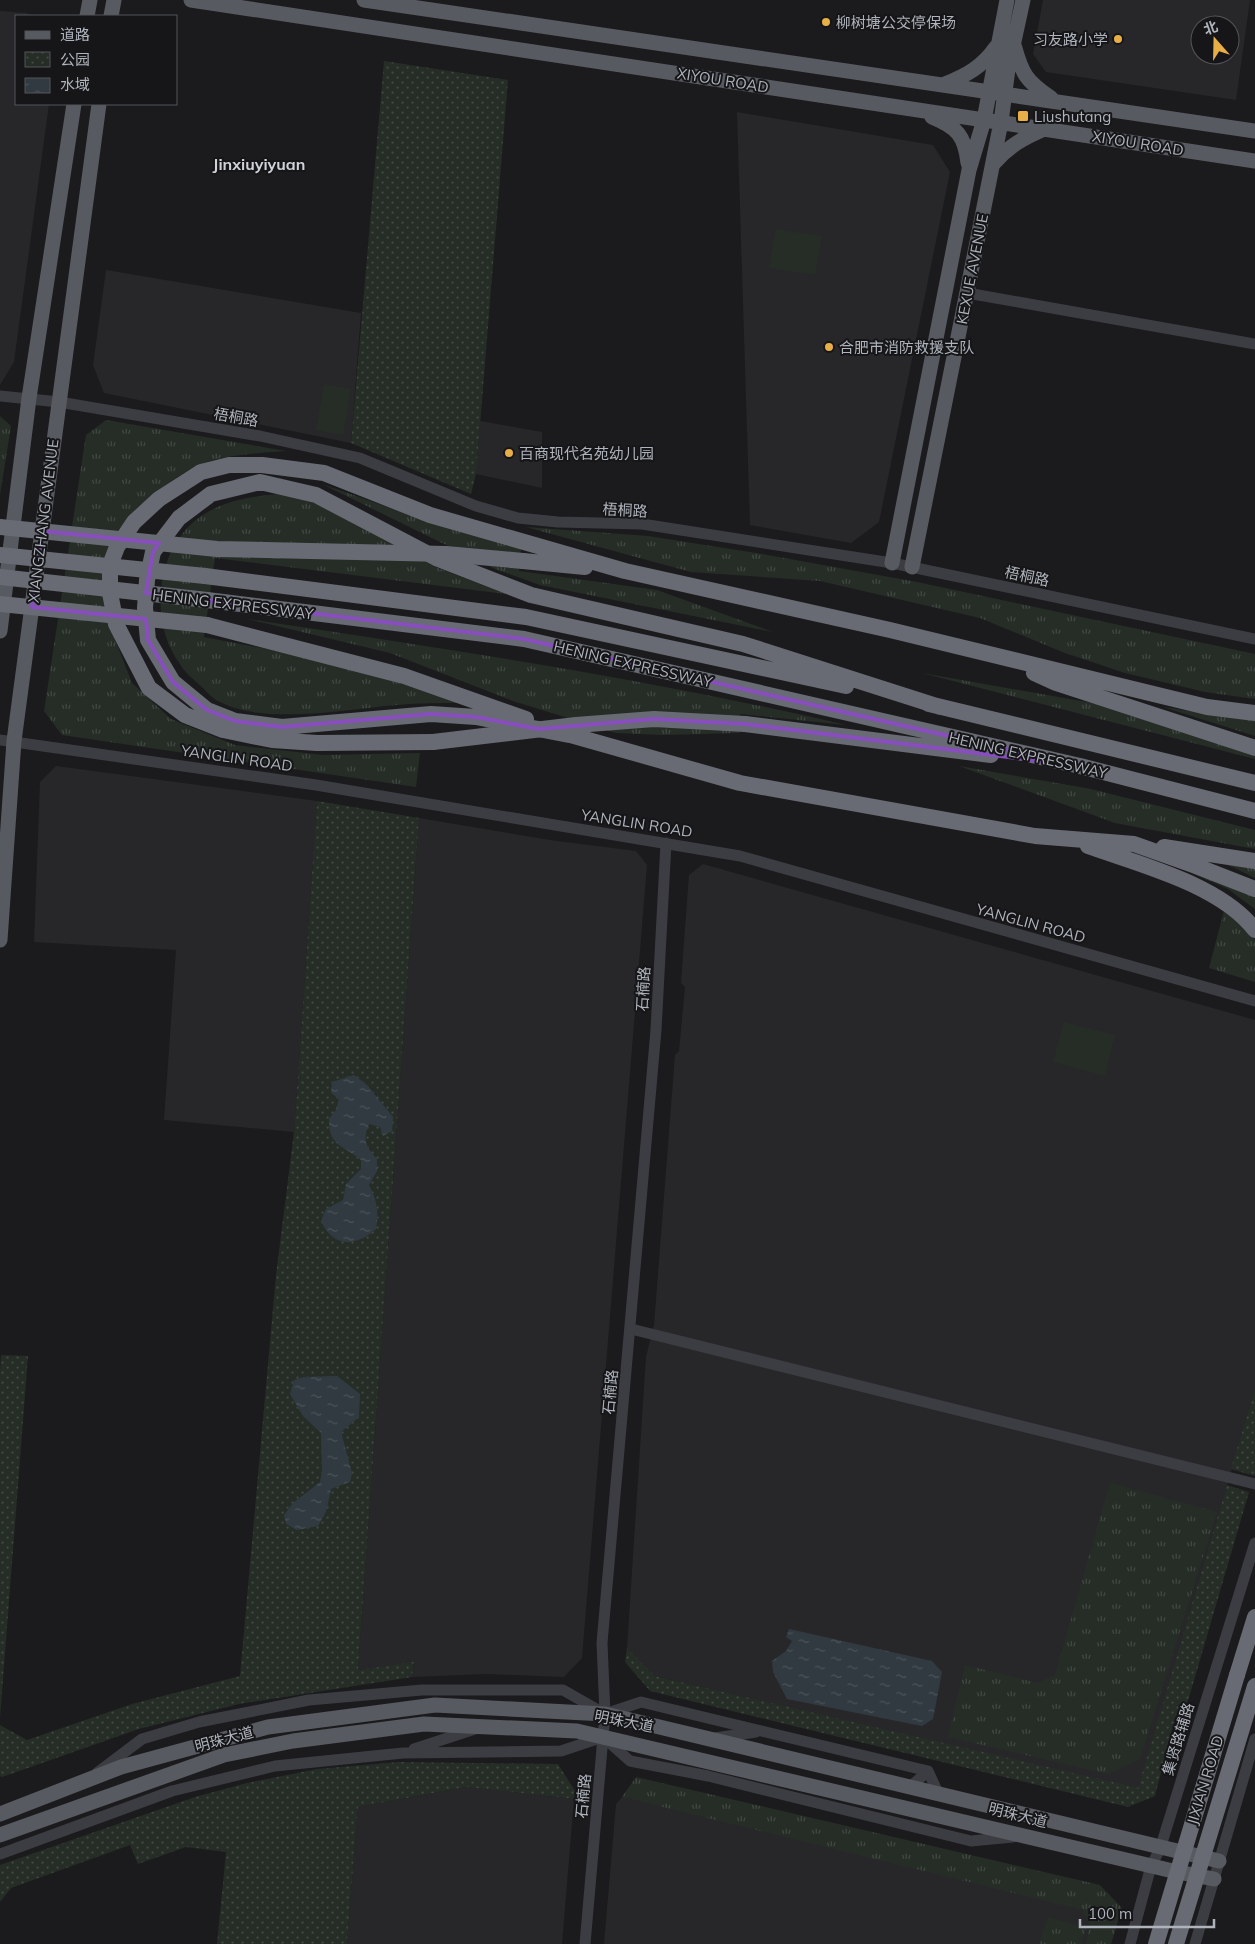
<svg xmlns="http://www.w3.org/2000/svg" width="1255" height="1944" viewBox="0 0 1255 1944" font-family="Mulish,'Noto Sans SC',sans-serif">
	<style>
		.built { fill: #27272a; fill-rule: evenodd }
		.grass { fill: url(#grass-tufts) }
		.park { fill: url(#park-dots) }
		.garden { fill: #252d26 }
		.water { fill: url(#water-ripples) }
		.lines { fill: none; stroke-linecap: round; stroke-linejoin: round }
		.minor { stroke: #3c3d42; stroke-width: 11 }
		.major { stroke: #585a61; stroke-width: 15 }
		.highway { stroke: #686b73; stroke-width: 16 }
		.highway-bridge { stroke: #686b73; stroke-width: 16 }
		.marked { fill: none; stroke: #884ebe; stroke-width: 4; stroke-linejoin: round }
		.poi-dot { fill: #e9af47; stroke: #161618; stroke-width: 2 }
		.labels { text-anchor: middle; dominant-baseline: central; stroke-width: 4; stroke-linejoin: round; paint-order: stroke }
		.poi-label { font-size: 15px; fill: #aeb3bc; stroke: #161618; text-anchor: start }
		.street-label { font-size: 15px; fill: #aeb3bc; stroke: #161618 }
		.neighbourhood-label { font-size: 16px; font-weight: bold; fill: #cfd2d8; stroke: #161618 }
	</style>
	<defs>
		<pattern id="grass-tufts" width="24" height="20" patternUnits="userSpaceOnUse" patternTransform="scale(1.25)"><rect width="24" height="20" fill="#252d26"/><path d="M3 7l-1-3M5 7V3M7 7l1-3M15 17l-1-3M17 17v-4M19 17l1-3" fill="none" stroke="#424944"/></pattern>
		<pattern id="park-dots" width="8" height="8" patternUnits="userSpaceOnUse" patternTransform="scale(1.25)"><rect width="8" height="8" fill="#252d26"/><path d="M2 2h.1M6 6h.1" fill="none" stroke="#424944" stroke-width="1.8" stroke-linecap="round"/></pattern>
		<pattern id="water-ripples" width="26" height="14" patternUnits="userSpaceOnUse" patternTransform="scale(1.25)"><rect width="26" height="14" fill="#313a41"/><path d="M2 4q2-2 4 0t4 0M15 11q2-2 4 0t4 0" fill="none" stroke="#4c545a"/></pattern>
	</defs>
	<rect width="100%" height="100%" fill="#1b1b1d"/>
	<path class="built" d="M1043 0H1250L1236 100 1046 72 1033 54ZM1200 25H1230V55H1200Z
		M0 11 27 13 30 16H16V104H49L14 362 0 385Z
		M737 112 933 145 950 172 879 522 851 543 750 525Z
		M106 270 361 313 351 443 104 393 93 365Z
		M480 421 542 432V488L476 474Z
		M56 766 317 801 294 1132 164 1120 176 950 34 942 40 782Z
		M419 818 550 840 636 851 647 865 582 1658 564 1677 487 1674 412 1677 414 1663 358 1670Z
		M703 864 1255 1020V1390L1138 1789 655 1676 627 1648 646 1357 654 1325 675 1055 679 1051 685 987 681 983 689 875Z
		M466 1787 574 1799 562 1944H347L358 1807Z
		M622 1797 730 1822 1084 1910 1090 1927 1085 1944H604L616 1804Z"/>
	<path class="grass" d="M0 416 11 426 0 495Z
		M106 420 286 451C259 453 216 455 192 468 162 485 138 510 113 535L111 629 132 683 171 719 235 745 323 755 420 753 416 787 62 735 44 711 86 435Z
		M322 484 416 517 521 548 519 571 657 590 773 632 540 585 495 569Z
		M278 494C338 502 384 543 438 568 460 577 484 585 506 594L215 558 204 637 330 661 462 703C440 703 419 703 397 705 347 709 264 726 218 701 212 698 206 691 201 686 193 679 185 673 180 664 153 628 154 568 183 533 206 504 243 497 278 494Z
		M526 527 648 536 756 553 917 582 1255 654V699L1205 692 1125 673 1065 653 980 618 820 581 691 572Z
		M248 619C448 649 649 679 846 725L740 714V733L663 735 616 733 513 701 390 653Z
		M922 673 1104 705 1255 753V759Z
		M1163 707 1255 721V736Z
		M959 766 1091 789 1255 830V849L1115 823Z
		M1218 860 1255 868V878Z
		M1183 869 1255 895V909L1228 889Z
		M1225 907 1255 940V982L1209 968Z
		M1110 1483 1217 1512 1140 1759 1108 1774 948 1737 965 1665 1038 1683 1055 1675Z
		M636 1777 1100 1885 1122 1908 1111 1944H1085L1090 1927 1083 1910 622 1797Z
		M1048 1917 1086 1928 1081 1944H1039Z"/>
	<path class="park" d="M384 61 508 80 476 474 471 494 351 443Z
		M317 801 419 818 358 1670 414 1662 412 1677 239 1704 139 1729 2 1777 0 1776V1725L27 1740 132 1704 240 1676 276 1275 294 1132Z
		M1 1355 28 1356 0 1718V1373Z
		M1255 1390V1476L1231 1469Z
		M1227 1485 1249 1492 1188 1701 1175 1718 1155 1796 1128 1807 650 1691 625 1662 627 1648 655 1676 1138 1788Z
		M399 1762 558 1764 575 1791 574 1799 466 1787 358 1807 347 1944H217L226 1852 186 1847 138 1864 130 1845 11 1888 0 1902V1865L195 1797 247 1783 317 1769Z"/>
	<path class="garden" d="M776 229 822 236 815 275 769 268Z
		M324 384 351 389 343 435 316 430Z
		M1064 1022 1115 1035 1105 1076 1053 1062Z"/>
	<path class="water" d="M354 1075 367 1085 393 1117 392 1131 383 1136 380 1127 369 1124C362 1140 366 1147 377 1159V1171L369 1185C377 1201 379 1211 376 1229 356 1247 333 1248 321 1221L326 1209 343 1200 346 1184 361 1169V1160C342 1144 329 1147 329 1119L336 1110 339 1099 331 1093 332 1082Z
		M337 1376 360 1394 359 1417 341 1432 352 1473 350 1482 331 1489 326 1512 318 1526 297 1530 286 1524 284 1515 293 1503 320 1482 322 1471 321 1433 303 1416 290 1394 294 1380 304 1377Z
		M789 1629 932 1661 942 1672 933 1719 922 1726 787 1699 773 1672 772 1661 786 1651 792 1641 786 1637Z"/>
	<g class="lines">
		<path class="minor" d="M967 293 1255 344
			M0 396 59 402 260 436 360 458 476 506 518 518 558 522 642 524 892 563 1255 639
			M0 740 316 785 740 856 1255 1001
			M631 1329 1255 1484
			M715 1738 756 1732
			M414 1749 475 1729
			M97 1773 142 1739 199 1722 309 1700 422 1690H563L605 1714 641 1702 928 1771 939 1795
			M909 1788 928 1771
			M0 1854 172 1791 275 1766 403 1753 561 1751 603 1737 630 1761 708 1776 971 1841 1013 1837
			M585 1944 605 1714 602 1643 656 1030 666 843
			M1130 1944 1151 1866 1160 1849 1255 1543
			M1195 1944 1255 1739"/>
		<path class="major" d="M191 0 1255 161
			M364 0 1255 131
			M87 16 90 0
			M111 16 114 0
			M1014 45C1022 74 1026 81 1051 98
			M945 84C967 75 982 67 996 47
			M932 117C957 127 965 136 968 163
			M994 163C1009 146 1023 138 1044 129
			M892 563 969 170 984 120 1007 0
			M912 567 1001 122 1008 69 1023 0
			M0 631 29 398 74 104
			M0 940 14 741 99 104
			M0 1814 121 1767 268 1727 435 1705 605 1714 1219 1861
			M0 1835 224 1755 293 1741 424 1724 577 1731 1173 1871 1214 1879"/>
		<path class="highway" d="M523 561 585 567
			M205 576 526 617 846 686
			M207 600 524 639 1080 766 1255 811
			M207 625 404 676 526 719
			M1034 673 1056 683 1255 748
			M929 704 1255 783
			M745 724 991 755
			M560 732 740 783 1035 836 1134 844 1196 866 1255 889
			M569 735 476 717 431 714 282 727 235 721 207 710 173 682 148 640 145 608 147 580 153 552 179 518 211 494 260 482 316 495 436 558 531 595 743 644 940 707
			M433 742 317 743 272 740 223 730 185 715 149 688 116 624 110 593V565L117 547 134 522 159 499 201 472 229 465H262L324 473 430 515 625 571 890 630 1207 707 1255 713
			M1088 846C1141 865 1221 885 1255 930
			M1164 847 1255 861
			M1237 1675 1255 1617"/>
		<path class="highway-bridge" d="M0 527 217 549 446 554 523 561
			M0 555 205 576
			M0 577 207 600
			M0 604 207 625
			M433 742 576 725 654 719 745 724
			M1156 1944 1237 1675
			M1176 1944 1255 1686"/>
	</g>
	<path class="marked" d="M42 531 159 543 153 552 146 593 524 639 1080 766 745 724 654 719 539 729 476 717 431 714 282 727 235 721 207 710 173 682 148 640 146 619 32 607Z"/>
	<g class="poi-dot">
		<circle cx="826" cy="22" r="5"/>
		<circle cx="1118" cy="39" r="5"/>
		<rect x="1017" y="110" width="12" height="12" rx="2.5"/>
		<circle cx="829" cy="347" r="5"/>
		<circle cx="509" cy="453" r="5"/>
	</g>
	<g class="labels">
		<g class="poi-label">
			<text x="836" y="22">柳树塘公交停保场</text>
			<text x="1108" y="39" text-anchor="end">习友路小学</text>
			<text x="1034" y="116">Liushutang</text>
			<text x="839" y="347">合肥市消防救援支队</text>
			<text x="519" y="453">百商现代名苑幼儿园</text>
		</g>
		<g class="street-label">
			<text transform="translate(723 80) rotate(9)">XIYOU ROAD</text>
			<text transform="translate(1138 143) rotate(9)">XIYOU ROAD</text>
			<text transform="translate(972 269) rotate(-79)">KEXUE AVENUE</text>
			<text transform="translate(236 417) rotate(10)">梧桐路</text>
			<text transform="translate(625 510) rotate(3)">梧桐路</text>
			<text transform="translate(43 521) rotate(-83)">XIANGZHANG AVENUE</text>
			<text transform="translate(1027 576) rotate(12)">梧桐路</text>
			<text transform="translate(233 604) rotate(7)">HENING EXPRESSWAY</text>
			<text transform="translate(633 664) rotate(13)">HENING EXPRESSWAY</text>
			<text transform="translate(1028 755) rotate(13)">HENING EXPRESSWAY</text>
			<text transform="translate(237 758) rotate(8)">YANGLIN ROAD</text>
			<text transform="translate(637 823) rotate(9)">YANGLIN ROAD</text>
			<text transform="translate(1031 923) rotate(15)">YANGLIN ROAD</text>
			<text transform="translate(643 989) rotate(-87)">石楠路</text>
			<text transform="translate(610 1392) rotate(-85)">石楠路</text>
			<text transform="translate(624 1721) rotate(11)">明珠大道</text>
			<text transform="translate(224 1739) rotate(-15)">明珠大道</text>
			<text transform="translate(1178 1739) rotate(-73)">集贤路辅路</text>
			<text transform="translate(1205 1780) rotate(-73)">JIXIAN ROAD</text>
			<text transform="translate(583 1796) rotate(-85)">石楠路</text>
			<text transform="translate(1018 1815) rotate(14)">明珠大道</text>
		</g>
		<g class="neighbourhood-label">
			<text x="259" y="164">Jinxiuyiyuan</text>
		</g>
	</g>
	<rect x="15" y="15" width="162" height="90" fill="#161618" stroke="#53555a"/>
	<rect x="25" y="31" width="25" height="8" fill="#585a61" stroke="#53555a"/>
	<text x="60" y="40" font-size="15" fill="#aeb3bc">道路</text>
	<rect x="25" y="52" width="25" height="15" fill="url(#park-dots)" stroke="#53555a"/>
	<text x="60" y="65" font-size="15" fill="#aeb3bc">公园</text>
	<rect x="25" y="78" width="25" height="15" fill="url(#water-ripples)" stroke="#53555a"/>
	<text x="60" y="90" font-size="15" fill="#aeb3bc">水域</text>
	<g transform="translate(1215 40) rotate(340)"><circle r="24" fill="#161618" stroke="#53555a"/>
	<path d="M0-4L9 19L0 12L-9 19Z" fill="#e9af47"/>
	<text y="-8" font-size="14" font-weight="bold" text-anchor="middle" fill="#aeb3bc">北</text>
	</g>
	<path d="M1080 1919v8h134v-8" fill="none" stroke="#aeb3bc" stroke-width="2.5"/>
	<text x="1088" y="1919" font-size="15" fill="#aeb3bc" stroke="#161618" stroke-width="4" paint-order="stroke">100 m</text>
</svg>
